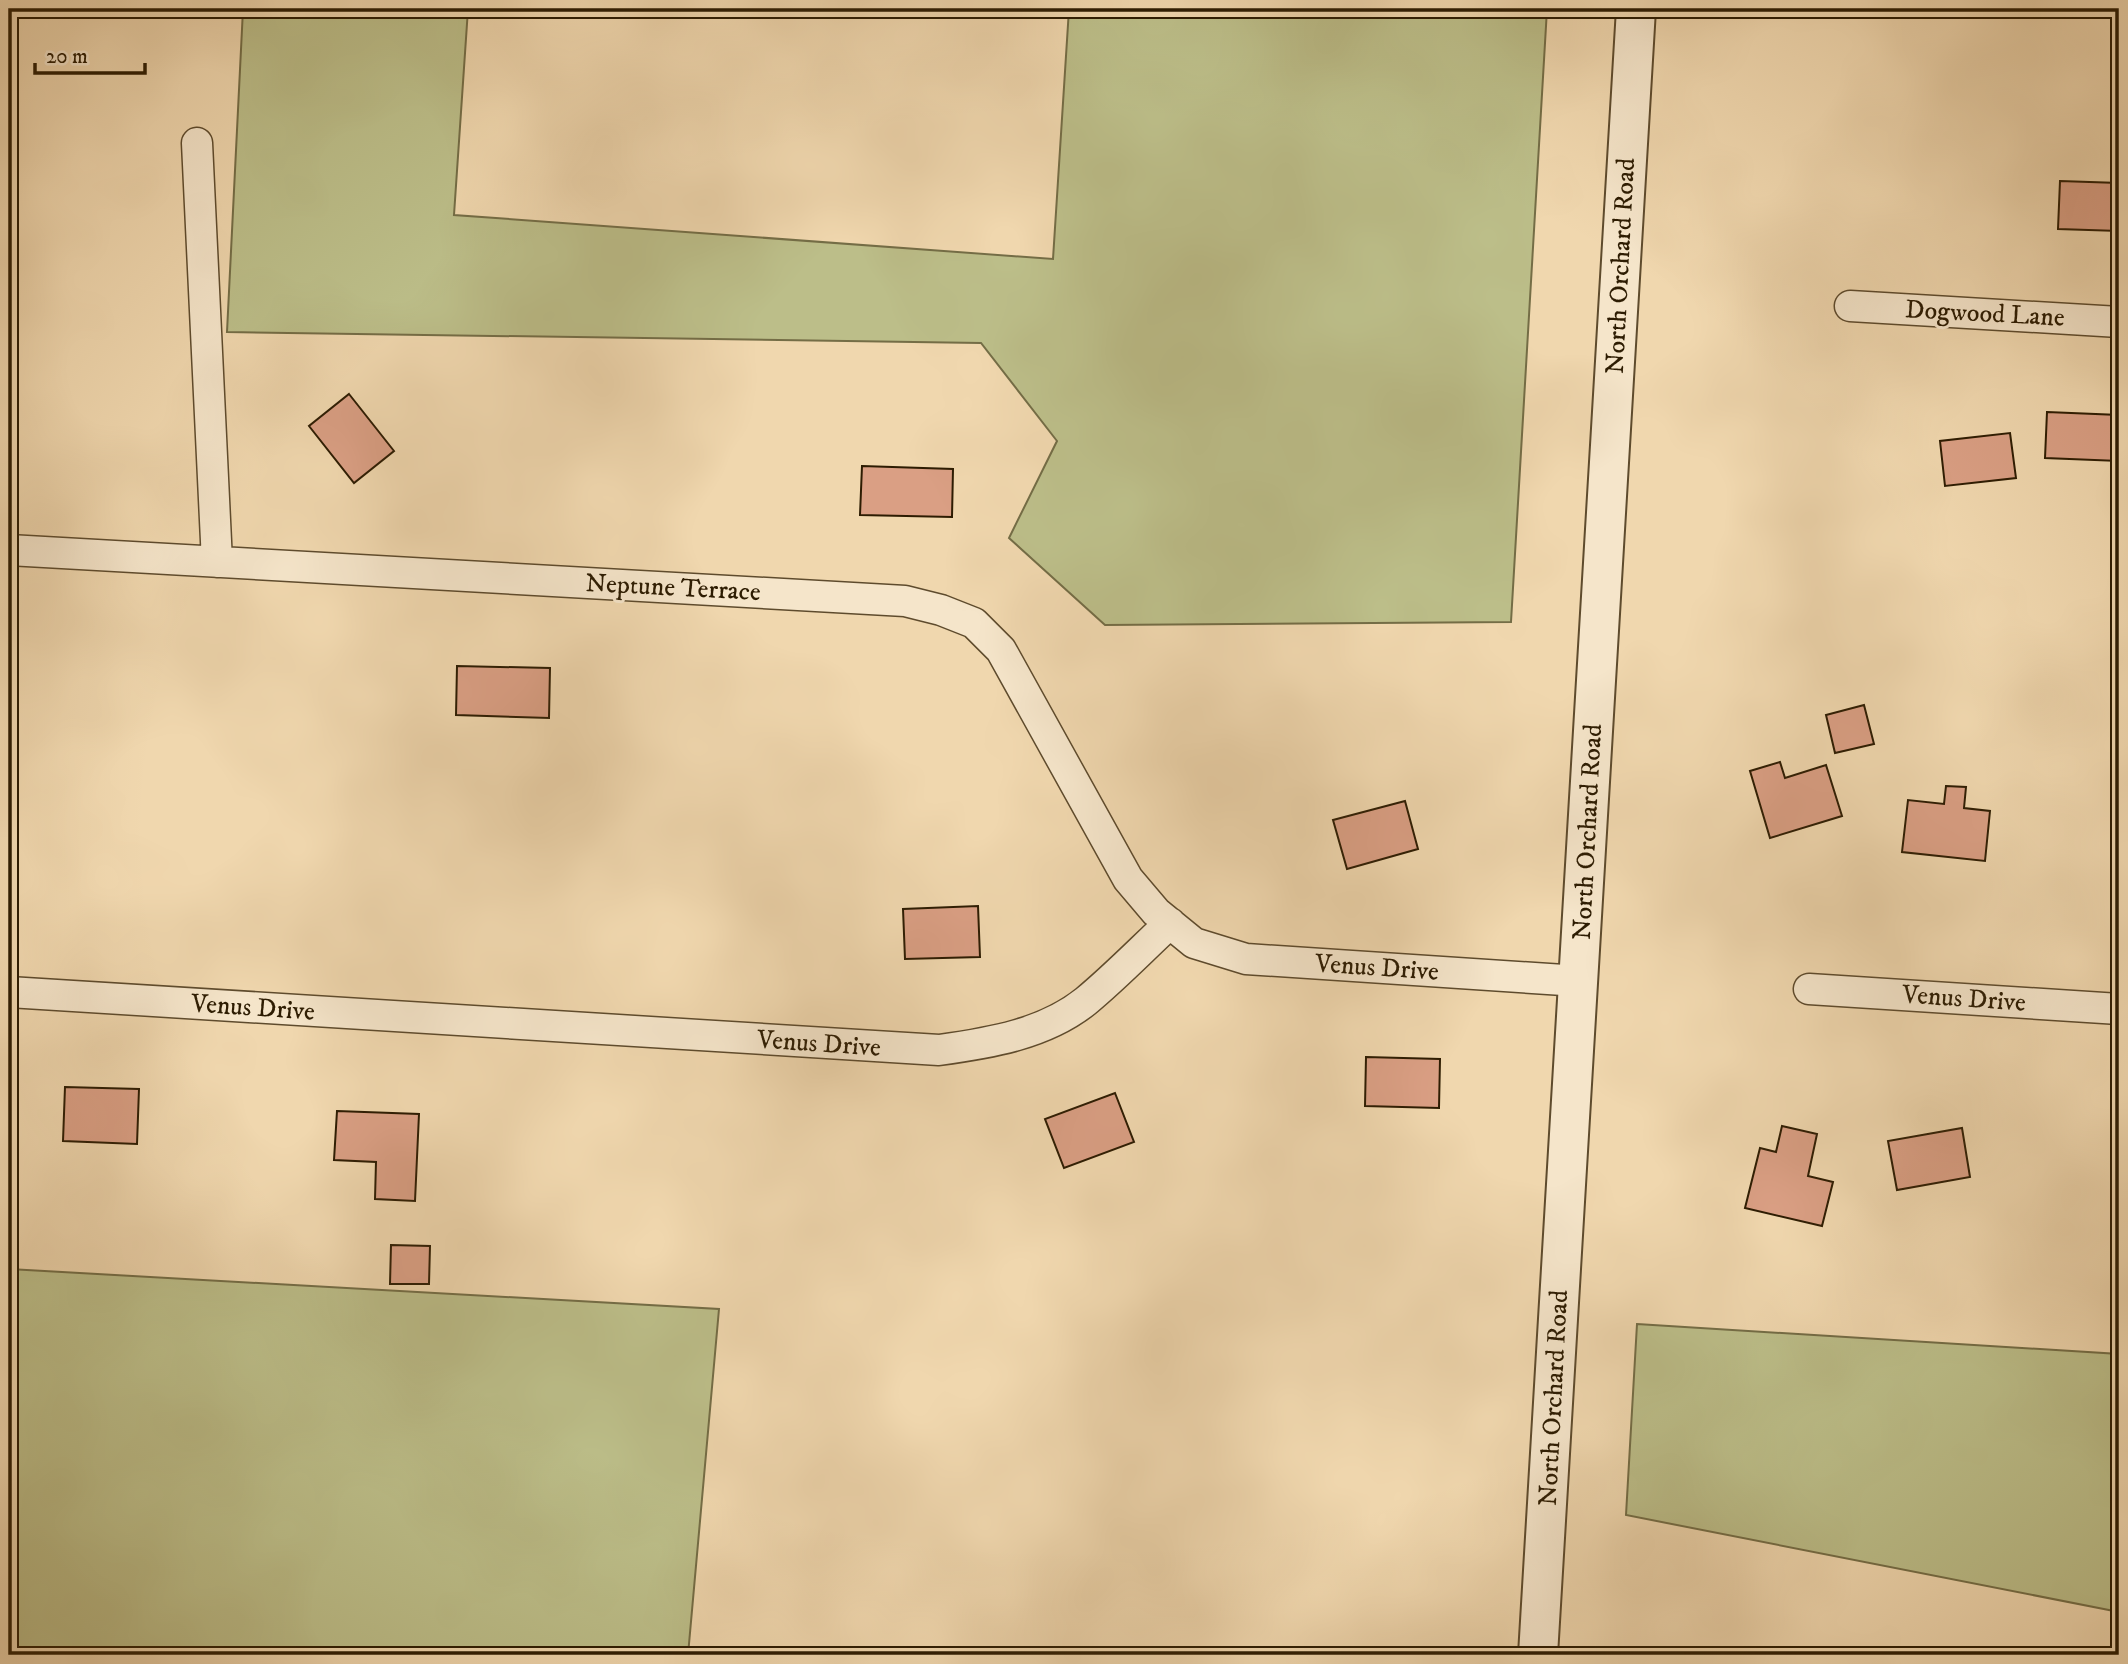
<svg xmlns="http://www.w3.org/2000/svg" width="2128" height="1664" viewBox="0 0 2128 1664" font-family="'IM FELL DW Pica',serif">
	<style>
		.green { fill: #bcbe89; stroke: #746d46; stroke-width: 2 }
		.building { fill: #da9f84; stroke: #2d1c02; stroke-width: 2 }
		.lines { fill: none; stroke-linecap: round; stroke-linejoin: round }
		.minor-casing { stroke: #5e4b2d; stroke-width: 33 }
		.tertiary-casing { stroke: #5e4b2d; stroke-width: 42 }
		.minor { stroke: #f5e5ca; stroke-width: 30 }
		.tertiary { stroke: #f5e5ca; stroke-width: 38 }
		.labels { text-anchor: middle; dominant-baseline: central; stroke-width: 6; stroke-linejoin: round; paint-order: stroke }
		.street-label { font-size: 26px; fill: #2d1c02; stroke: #f5e5ca }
	</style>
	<rect width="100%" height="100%" fill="#f0d7ae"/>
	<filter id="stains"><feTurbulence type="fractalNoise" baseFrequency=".00286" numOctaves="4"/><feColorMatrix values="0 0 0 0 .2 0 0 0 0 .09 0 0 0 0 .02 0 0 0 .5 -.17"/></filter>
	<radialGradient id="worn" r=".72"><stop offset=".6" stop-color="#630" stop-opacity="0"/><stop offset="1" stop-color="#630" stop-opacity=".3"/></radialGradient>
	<path class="green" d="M243 9H468L454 215 1053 259 1069 9H1547L1511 622 1105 625 1009 538 1057 441 981 343 227 332Z
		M9 1269 719 1309 688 1655H9Z
		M1637 1324 2119 1354V1612L1626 1515Z"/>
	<path class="building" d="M2060 181 2119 183V231L2058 229Z
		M349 394 394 451 354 483 309 426Z
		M2047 412 2119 415V461L2045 458Z
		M2010 433 2016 478 1945 486 1940 441Z
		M862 466 953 469 952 517 860 515Z
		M457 666 550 668 549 718 456 715Z
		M1864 705 1874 744 1835 753 1826 715Z
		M1780 762 1785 778 1826 765 1842 816 1770 838 1750 771Z
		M1946 786 1966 787 1964 808 1990 811 1985 861 1902 852 1908 800 1944 804Z
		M1405 801 1418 849 1347 869 1333 820Z
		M978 906 980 957 905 959 903 909Z
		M1366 1057 1440 1059 1439 1108 1365 1106Z
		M65 1087 139 1089 137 1144 63 1141Z
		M1115 1093 1134 1142 1064 1168 1045 1119Z
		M337 1111 419 1114 415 1201 375 1199 376 1162 334 1160Z
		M1782 1126 1817 1134 1808 1176 1833 1182 1822 1226 1745 1208 1760 1148 1776 1152Z
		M1962 1128 1970 1177 1897 1190 1888 1141Z
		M391 1245 430 1246 429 1284H390Z"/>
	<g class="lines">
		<g class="minor-casing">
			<path id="minor" d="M197 143 217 562
				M1850 306 2119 322
				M9 550 905 601 941 610 974 623 1001 650 1128 879 1156 912 1194 943 1246 959 1579 981
				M1809 989 2119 1009
				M9 992 939 1050C990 1043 1045 1034 1086 1001 1115 977 1142 949 1170 923"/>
		</g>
		<g class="tertiary-casing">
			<path id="tertiary" d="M1538 1655 1636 9"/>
		</g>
		<use href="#minor" class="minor"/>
		<use href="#tertiary" class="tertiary"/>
	</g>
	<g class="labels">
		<g class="street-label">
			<text transform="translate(1621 266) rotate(-87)">North Orchard Road</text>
			<text transform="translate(1985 314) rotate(3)">Dogwood Lane</text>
			<text transform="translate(673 588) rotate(3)">Neptune Terrace</text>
			<text transform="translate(1588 832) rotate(-87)">North Orchard Road</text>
			<text transform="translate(1377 968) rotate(4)">Venus Drive</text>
			<text transform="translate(1964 999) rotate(4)">Venus Drive</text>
			<text transform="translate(253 1008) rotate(4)">Venus Drive</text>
			<text transform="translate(819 1044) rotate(4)">Venus Drive</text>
			<text transform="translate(1554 1398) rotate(-87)">North Orchard Road</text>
		</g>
	</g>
	<rect width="2128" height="1664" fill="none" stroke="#f0d7ae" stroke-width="35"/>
	<rect x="10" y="10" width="2107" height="1643" fill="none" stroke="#2d1c02" stroke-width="3.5"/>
	<rect x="18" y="18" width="2093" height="1629" fill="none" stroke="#2d1c02" stroke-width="2"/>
	<path d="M35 63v10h110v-10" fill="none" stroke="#2d1c02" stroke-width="3.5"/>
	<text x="46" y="63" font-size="21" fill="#2d1c02" stroke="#f5e5ca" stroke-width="5" paint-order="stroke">20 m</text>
	<rect width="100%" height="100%" filter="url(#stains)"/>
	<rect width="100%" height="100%" fill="url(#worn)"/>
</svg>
